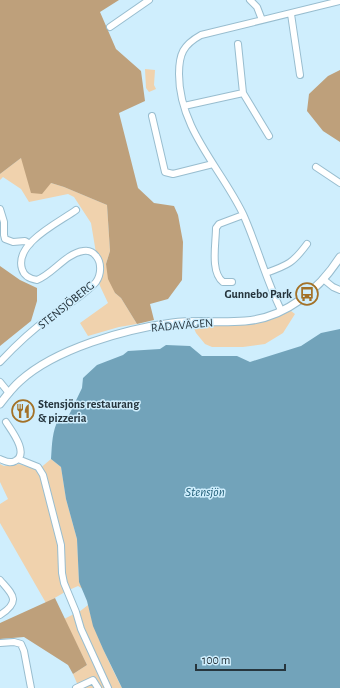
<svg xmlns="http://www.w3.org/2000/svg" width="340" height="688" viewBox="0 0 340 688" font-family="'Alegreya Sans',sans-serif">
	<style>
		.green { fill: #f0d2ad }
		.forest { fill: #bea07b }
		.water { fill: #72a3ba }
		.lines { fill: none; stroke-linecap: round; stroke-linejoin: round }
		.minor-casing { stroke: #98bdcf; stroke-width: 8 }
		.tertiary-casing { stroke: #98bdcf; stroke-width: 9 }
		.minor { stroke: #fff; stroke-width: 6 }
		.tertiary { stroke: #fff; stroke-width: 7 }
		.labels { text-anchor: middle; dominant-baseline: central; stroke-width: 3; stroke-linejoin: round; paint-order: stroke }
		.poi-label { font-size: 12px; font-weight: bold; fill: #26353d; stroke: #cfeefd; text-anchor: end }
		.street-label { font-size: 12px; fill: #26353d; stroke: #cfeefd }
		.water-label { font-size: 13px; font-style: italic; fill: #225f78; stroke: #cfeefd }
	</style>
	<rect width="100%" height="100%" fill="#cfeefd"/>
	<path class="green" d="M145 69 155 70 154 85 156 89 149 92 146 88Z
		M21 158 51 183 64 187 107 205 110 251 106 264 115 293 121 298 137 324 119 327 88 336 80 323 108 303 100 286 97 276 99 271 91 223 74 197 68 194 29 202 21 189 3 177 0 180V174Z
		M291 311 295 314 283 333 265 344 243 347H212L205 344 196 333 193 326 238 325 263 322Z
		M51 459 61 467 66 499 77 539 79 582 83 589 78 586 69 590 79 612 88 605C95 635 108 660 122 688H79L73 674 87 665 64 619 74 614 65 592 46 603 0 523V504L8 499 0 482V464L4 466 19 464 38 470Z"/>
	<path class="forest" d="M0 0H119L100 12 116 49 141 71 145 101 119 113 138 188 154 203 174 206 178 215 183 242 182 280 168 299 150 304 154 320 137 324 121 298 115 293 108 279 106 264 110 251 107 205 64 187 51 183 42 194 31 193 21 158 0 174Z
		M340 70V142L323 131 307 111 309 94 328 76Z
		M0 266 20 280 37 288V301L31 321 0 346Z
		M55 598 87 665 73 674 68 665 24 637 0 639V623Z"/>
	<path class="water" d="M340 329V688H122L103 649 93 626 87 601 79 582 77 539 66 499 61 467 51 459C52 444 52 431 59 418L69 415 82 388 83 378 97 365 123 355 128 351 160 349 166 345 190 346 202 356H237L250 362 301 346 321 333Z"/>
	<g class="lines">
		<g class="minor-casing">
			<path id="minor" d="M250 0 257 7 262 20
				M291 14 300 75
				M110 27 149 0
				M243 93 269 136
				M184 106 243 93 238 44
				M152 116 165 172 173 174 213 164
				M316 167 340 183
				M0 209 4 222V235L5 239 13 242 25 241 30 244
				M266 273C288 265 293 263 307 244
				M323 279 333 287 340 290
				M232 282H223C210 272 216 243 216 228L219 224 243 215
				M281 310C266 280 257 245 243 214 221 168 179 129 179 74 179 54 183 45 201 35L340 1
				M0 362C15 346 32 330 50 317 65 306 84 296 96 282 101 275 102 263 96 256 93 252 88 250 83 251 65 254 53 274 37 280 30 279 24 276 22 269 14 243 60 222 76 210
				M0 382 9 393
				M0 459C5 461 10 464 15 461 30 454 11 430 6 422
				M18 459 38 467 43 475 61 545 62 573 64 583 76 612 81 629 108 688
				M0 580C12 594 22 601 0 615
				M0 643 14 642 21 644 24 651 31 688
				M76 688 93 680 98 688"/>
		</g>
		<g class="tertiary-casing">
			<path id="tertiary" d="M0 404C6 396 12 388 20 381 55 349 125 329 172 323 196 320 220 323 245 321 285 318 319 290 340 257"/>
		</g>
		<use href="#minor" class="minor"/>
		<use href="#tertiary" class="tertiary"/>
	</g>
	<defs>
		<g id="bus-ring" transform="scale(1.15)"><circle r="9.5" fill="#cfeefd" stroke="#a37127" stroke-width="1.5"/><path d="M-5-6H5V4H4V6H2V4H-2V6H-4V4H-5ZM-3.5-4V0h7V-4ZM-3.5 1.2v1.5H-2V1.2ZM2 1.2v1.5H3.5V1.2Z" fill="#a37127"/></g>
		<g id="restaurant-ring" transform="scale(1.15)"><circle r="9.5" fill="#cfeefd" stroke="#a37127" stroke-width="1.5"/><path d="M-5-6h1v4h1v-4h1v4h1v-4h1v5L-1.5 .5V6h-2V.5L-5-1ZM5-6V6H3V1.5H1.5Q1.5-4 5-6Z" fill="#a37127"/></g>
	</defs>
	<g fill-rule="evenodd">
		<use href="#bus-ring" x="307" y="294"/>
		<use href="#restaurant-ring" x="23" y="411"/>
	</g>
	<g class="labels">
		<g class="poi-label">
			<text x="292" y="294">Gunnebo Park</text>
			<text x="38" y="404" text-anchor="start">Stensjöns restaurang<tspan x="38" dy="14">&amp; pizzeria</tspan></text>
		</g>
		<g class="street-label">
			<text transform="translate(66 305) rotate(-39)">STENSJÖBERG</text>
			<text transform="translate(182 325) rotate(-5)">RÅDAVÄGEN</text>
		</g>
		<g class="water-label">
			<text x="205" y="492">Stensjön</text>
		</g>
	</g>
	<path d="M196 664v6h89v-6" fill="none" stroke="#26353d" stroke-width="2"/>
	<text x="202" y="664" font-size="12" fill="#26353d" stroke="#cfeefd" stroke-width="3" paint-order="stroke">100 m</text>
</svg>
